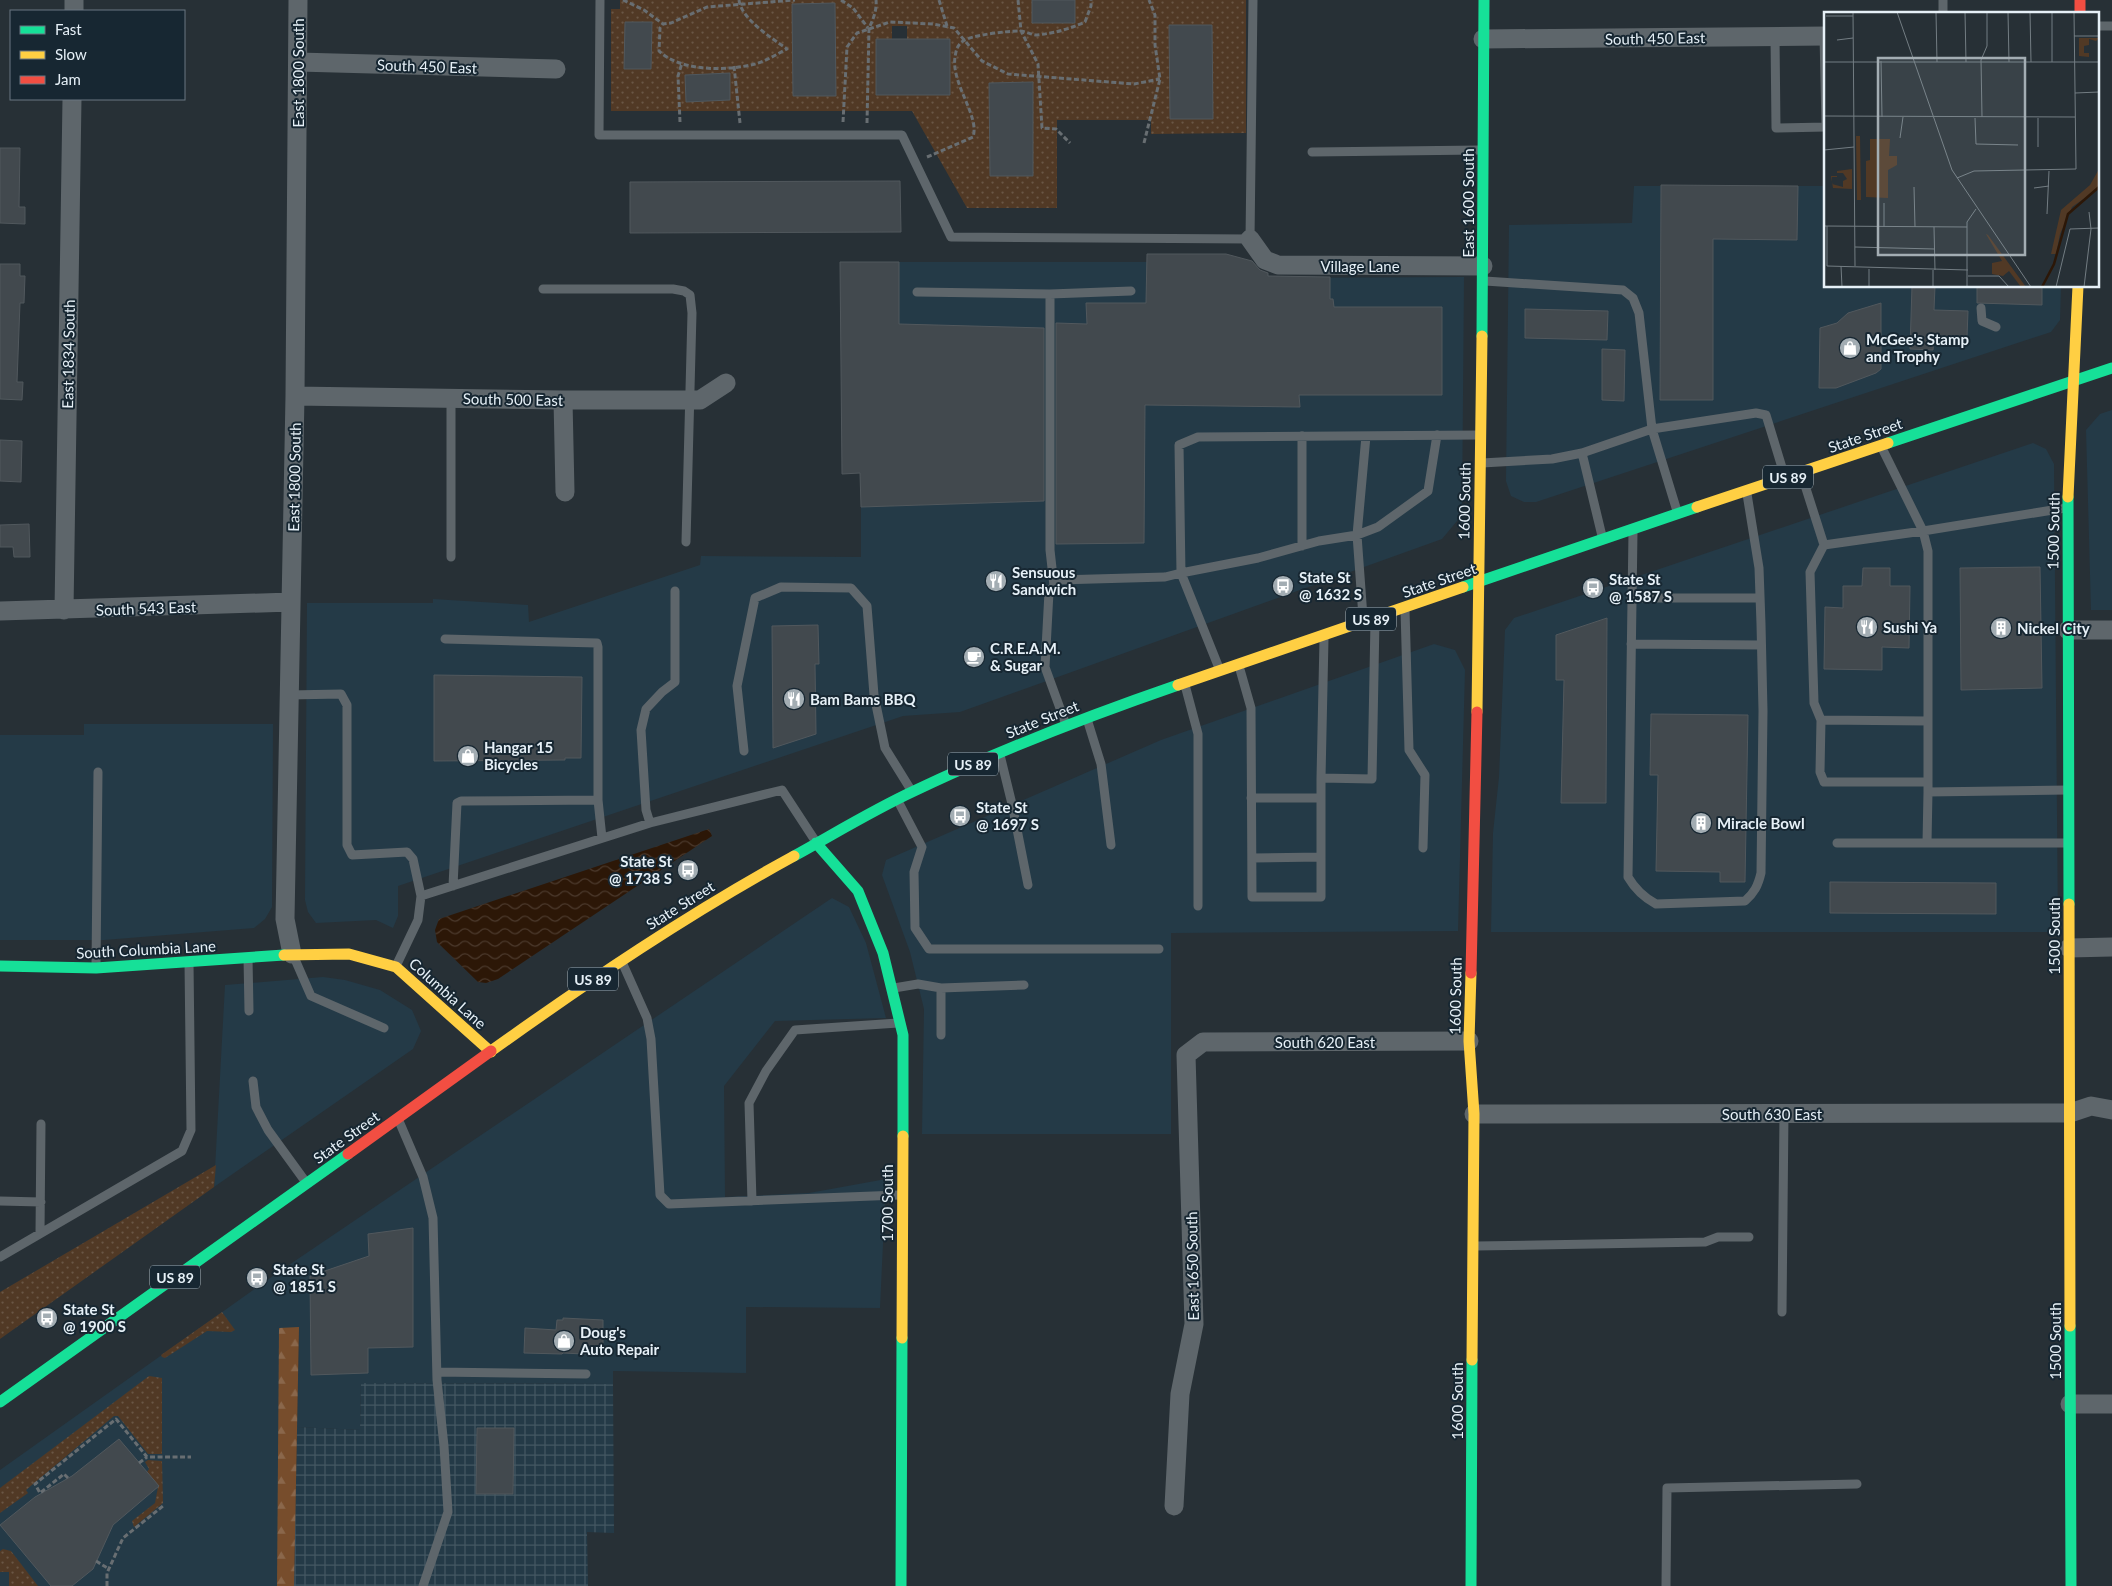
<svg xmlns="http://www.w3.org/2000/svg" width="2112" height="1586" viewBox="0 0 2112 1586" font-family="Lato,sans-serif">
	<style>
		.built { fill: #243a47 }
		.industrial { fill: url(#industrial-grid) }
		.grass { fill: url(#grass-dots); fill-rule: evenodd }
		.forest { fill: url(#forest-firs) }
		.water { fill: url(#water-waves) }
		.building { fill: #42494e; stroke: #51585d }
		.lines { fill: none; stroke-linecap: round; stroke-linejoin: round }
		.path { stroke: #686e72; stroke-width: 3; stroke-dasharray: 5 2.5; stroke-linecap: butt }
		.lane { stroke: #5e666b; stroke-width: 9 }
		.street { stroke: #5e666b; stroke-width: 19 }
		.fast { stroke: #16e098; stroke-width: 11 }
		.slow { stroke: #ffcf43; stroke-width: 11 }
		.jam { stroke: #f24e42; stroke-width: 11 }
		.labels { text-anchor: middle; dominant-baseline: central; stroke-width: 4; stroke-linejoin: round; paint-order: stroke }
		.shield { fill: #172732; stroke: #a8b4bc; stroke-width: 1 }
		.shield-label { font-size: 14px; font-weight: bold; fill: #e6f0f7 }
		.street-label { font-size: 15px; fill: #e6f0f7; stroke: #172732 }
		.poi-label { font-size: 15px; font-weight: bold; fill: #e6f0f7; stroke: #172732; text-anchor: start }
		.inset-river { fill: none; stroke: #2c1707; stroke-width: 2.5 }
		.inset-road { fill: none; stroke: #737d83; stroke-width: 1 }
		.view { fill: #a3adb3; fill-opacity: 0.15; stroke: #a3adb3; stroke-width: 2.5 }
		.inset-edge { fill: none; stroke: #e6f0f7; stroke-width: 2.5 }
	</style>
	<defs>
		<pattern id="industrial-grid" width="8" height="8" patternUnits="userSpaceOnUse" patternTransform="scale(1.25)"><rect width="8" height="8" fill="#243a47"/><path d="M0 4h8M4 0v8" fill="none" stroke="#445762"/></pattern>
		<pattern id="grass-dots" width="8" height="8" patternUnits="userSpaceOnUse" patternTransform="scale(1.25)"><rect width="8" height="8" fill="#513925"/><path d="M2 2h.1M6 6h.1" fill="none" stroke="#6a5645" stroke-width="1.8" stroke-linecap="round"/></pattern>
		<pattern id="forest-firs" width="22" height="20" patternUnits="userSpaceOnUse" patternTransform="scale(1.25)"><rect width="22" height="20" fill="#774d2c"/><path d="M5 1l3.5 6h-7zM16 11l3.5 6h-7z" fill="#8a674b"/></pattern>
		<pattern id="water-waves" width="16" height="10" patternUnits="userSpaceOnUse" patternTransform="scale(1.25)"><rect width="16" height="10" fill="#2c1707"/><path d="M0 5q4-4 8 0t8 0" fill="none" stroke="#4b392c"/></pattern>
	</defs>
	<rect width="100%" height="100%" fill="#273036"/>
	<path class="built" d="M1634 186H1826V286H2061L2060 320 2051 332 1536 502H1524L1511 496 1506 481 1509 225 1632 223Z
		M899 262H1243L1271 278 1464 277 1462 515 1442 539 960 712 903 716 398 886V916L393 928 376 920 316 923 308 912 305 900 307 603H433V599L528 605 529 622 700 565 701 556 861 557V507L1040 501 899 324Z
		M2112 410V610H2091L2086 430 2100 414Z
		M2033 443 2046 449 2054 464 2058 932H1491L1493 833 1499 777 1505 630 1514 618Z
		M1434 644 1455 650 1465 670 1458 931 1171 933V1134H922L924 1009 910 952 882 875 886 860 1161 740Z
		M84 724H273L272 907 265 919 254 928 104 940H0V735H84Z
		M832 898 849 907 866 943 886 1018 775 1021 724 1086 725 1197 809 1193 886 1179 880 1308 746 1307V1373L613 1371V1384L361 1383 360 1430 297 1427 299 1328 277 1586H0V1470L280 1271Z
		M323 977 345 980 380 990 412 1010 421 1031 413 1049 214 1187 225 985Z"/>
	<path class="industrial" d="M361 1383 613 1384 614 1533 587 1532 588 1586H294L297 1427 360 1430Z"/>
	<path class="grass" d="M620 0H1032V23H1075V0H1246V133L1151 134V120H1057V208H967L912 111H611V9H620ZM835 3 836 96H793L792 4ZM652 23 651 69H625ZM1169 25H1212L1213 119ZM892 26H907V39H950V95H876V39H892ZM730 73V100L686 102 685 75ZM1033 82V176H990L989 83Z
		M216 1165 214 1187 0 1339V1292Z
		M222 1312 235 1330 231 1332 207 1331 165 1358 162 1357 161 1355Z
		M149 1376 162 1378V1454H148L118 1416H114L26 1490 28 1493 0 1513V1488Z
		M148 1460 162 1461 163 1503 134 1527 132 1521 155 1503 158 1487 147 1472 149 1469 145 1462Z
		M3 1549 11 1551 38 1586H9V1572H0V1551Z"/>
	<path class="forest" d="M299 1327 294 1586H277L279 1328Z"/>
	<path class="water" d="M709 829 712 836 498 979 486 983 478 982 437 942 435 930 439 919Z"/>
	<path class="building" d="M1032 0H1075V23H1032Z
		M835 3 836 96H793L792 4Z
		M625 22H652L651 69H624Z
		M1169 25H1212L1213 119H1170Z
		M876 39H950V95H876Z
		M730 73V100L686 102 685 75Z
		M1033 82V176H990L989 83Z
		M0 148H20L19 207H25V224L0 223Z
		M900 181 901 232 630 233V182Z
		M1661 185 1798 186 1797 240 1713 239V400H1660Z
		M1147 254H1226L1252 261 1260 270 1268 273V276L1330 277V299H1333L1334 307H1442V395H1299L1300 407 1145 405 1144 543 1056 544V323L1087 324 1086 303H1146Z
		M840 262H899V324L1044 328V501L861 507 860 473 842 474Z
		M0 264H20V276H25L24 303H20L17 382H23L22 400 0 399Z
		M1912 286H1935L1934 310 1968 311 1967 337 1934 336 1933 350 1910 349Z
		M1977 286H2042V305L1977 303Z
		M1881 303V369L1876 373 1836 388H1819L1820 328 1837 323 1848 313Z
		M1525 309 1608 311 1607 340 1525 338Z
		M1602 349 1625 350 1624 401 1602 400Z
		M0 440 22 441 21 482 0 481Z
		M29 524 30 557H14L13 547H0V525Z
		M2040 567 2042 688 1961 690 1960 568Z
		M1863 568H1890V586H1910L1909 648 1882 647V670L1824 669 1825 607 1843 608V586H1862Z
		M1607 618 1606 803H1561L1564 680H1556V635Z
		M818 625 819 664H815L816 734 773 748 772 626Z
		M434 675 582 677 581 758H565V760L434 761Z
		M1651 714 1748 715 1745 882H1720V872L1656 871 1658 775H1650Z
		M1830 882 1996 883V914L1830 913Z
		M413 1228V1347L368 1348V1373L311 1375 310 1276 369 1256 368 1234Z
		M563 1318 603 1320V1355L563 1353 562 1354 524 1353 525 1328 556 1330 557 1320H563Z
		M477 1428H514L513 1494H476Z
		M119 1439 159 1486 113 1525 93 1569 72 1586H51L0 1525 35 1497 72 1476Z"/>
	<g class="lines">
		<path class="path" d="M623 0 644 10 663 24
			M739 0C741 19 772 38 787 49 777 54 766 61 755 64 727 71 681 72 659 51L660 28 663 24 671 23 707 7 795 0
			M841 0 853 8 868 28
			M939 0 947 26
			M1018 0 1021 31 1038 64 1042 128 1056 129 1070 143
			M734 66 740 123
			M680 122 678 76 682 63
			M843 122 847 47 857 33 890 22 933 24 954 28 982 61 1008 74 1134 84 1160 79
			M867 123 869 28C873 20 877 10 876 0
			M1144 143 1160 79 1155 45V15L1149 0
			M927 157 973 137C980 116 951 84 955 57 956 51 957 45 963 41 971 35 1008 31 1019 31 1026 31 1031 35 1037 35 1055 33 1069 29 1085 22L1091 6V0
			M139 1463 147 1457
			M68 1478 64 1474 40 1493 35 1484 116 1419 147 1457H191
			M96 1561 109 1569
			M107 1586V1573L123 1538 163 1506"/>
		<path class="lane" d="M600 0 599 135H902L951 237 1250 239 1253 0
			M1943 14V0
			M2098 26H2112
			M1824 36 1826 126
			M1775 37 1776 128 1826 127
			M1312 152 1480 150
			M1485 281 1623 290 1633 298 1639 313 1652 429 1677 511
			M543 289H673L684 291 690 295 692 313 686 542
			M917 292 1050 294V550L1054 586
			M1050 294 1131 291
			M1981 308 1982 321 1996 327
			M451 398V557
			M1882 448 1923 531 1928 551V792
			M1582 453 1602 536
			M1482 463 1552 459 1582 453 1652 429 1756 413 1766 415 1784 474
			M1802 476 1824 545
			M1633 532 1628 877C1635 889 1643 897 1656 904L1745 901C1754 893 1758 886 1761 873L1763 711 1761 624 1759 568 1747 494
			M1302 546V436
			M1631 598H1760
			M1405 610 1409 750 1425 775 1423 848
			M1363 617 1357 535 1366 436
			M445 639 597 643 598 647V800L602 838
			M1324 639 1321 778 1372 779 1375 620
			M1631 644 1761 645
			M1239 666 1251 708 1252 897H1321V778
			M1219 668 1181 573 1258 558 1319 541 1357 535 1378 527 1428 491 1437 435
			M1185 685 1198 734V906
			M289 695 341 694 347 705V845L352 855 407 852 413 859 421 896
			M1087 719 1101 764 1111 845
			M1821 720 1820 772 1824 782H1928
			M1928 721 1821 720 1814 703 1810 572 1824 545 1923 531 2065 508
			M1065 722 1045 667 1049 592 1058 580 1165 577 1181 573 1179 445 1198 437 1479 435
			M744 751 737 686 755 598 781 587 851 588 867 606 874 695 885 748 911 790
			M1000 755 1012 804 1028 885
			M1251 798H1321
			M899 803 922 847 914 872 915 928 929 949H1159
			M650 823 646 810 641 730 646 709 662 692 675 682V591
			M1837 843H1927
			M2066 843H1927L1928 792 2068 790
			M1252 858 1321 857
			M453 886 457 803 461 801 598 800
			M294 957 311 996 384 1028
			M248 958 249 1011
			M622 962 647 1018 651 1039 660 1195 669 1204 899 1195
			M397 964 418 920 421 896 650 823 782 790 816 842
			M96 965 98 772
			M894 988 918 984 941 988 1024 985
			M941 988V1035
			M253 1081 256 1107 268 1130 305 1181
			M399 1121 423 1177 433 1218 437 1380 444 1446 448 1512 423 1586
			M0 1201 41 1202
			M752 1201 749 1103 766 1071 795 1030 898 1023
			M40 1233 41 1124
			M1476 1246 1705 1242 1718 1237H1749
			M0 1257 182 1151 191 1130 189 962
			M1782 1312 1784 1113
			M437 1372 586 1374
			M1666 1586 1667 1488 1857 1484"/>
		<path class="street" d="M74 11V0
			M1483 39 1826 36
			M298 62 556 69
			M1250 239 1265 260 1278 265 1483 266
			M295 396 563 400H700L726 383
			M563 400 565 492
			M64 610 72 99
			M0 611 291 602
			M2068 630H2112
			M2069 948 2112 947
			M292 954 285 919 295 396 298 0
			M1474 1114 2070 1113 2091 1106 2112 1110
			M2070 1404H2112
			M1174 1506 1180 1394 1194 1324 1186 1055 1203 1042 1469 1041"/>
		<path class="fast" d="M1482 336 1484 0
			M1888 443 2112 368
			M2068 497 2069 904
			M1463 587 1697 507
			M816 843 858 891 883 953 903 1035V1136
			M794 856C834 834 873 810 914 791 1000 750 1088 716 1178 685
			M0 966 96 968 284 955
			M2070 1326 2071 1586
			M0 1402 348 1154
			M901 1586 902 1338
			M1471 1586 1472 1360"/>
		<path class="slow" d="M2068 497 2078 286
			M1697 507 1888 443
			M1178 685 1463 587
			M1477 712 1482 336
			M2069 904 2070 1326
			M284 955 349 954 396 967 491 1052
			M1471 973 1469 1041 1474 1114 1472 1360
			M491 1051C589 981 688 914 794 856
			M902 1338 903 1136"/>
		<path class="jam" d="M2080 0V14
			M1471 973 1477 712
			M348 1154 491 1051"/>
	</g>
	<defs>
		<g id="shop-disc" transform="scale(1.125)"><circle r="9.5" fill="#a3adb3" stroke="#172732"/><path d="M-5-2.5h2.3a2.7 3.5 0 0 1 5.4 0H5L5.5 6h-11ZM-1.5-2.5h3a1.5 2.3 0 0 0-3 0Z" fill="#fff"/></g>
		<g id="restaurant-disc" transform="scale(1.125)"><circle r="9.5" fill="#a3adb3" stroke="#172732"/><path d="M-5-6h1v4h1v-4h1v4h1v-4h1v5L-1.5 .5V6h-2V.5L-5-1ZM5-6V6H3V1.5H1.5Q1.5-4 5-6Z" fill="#fff"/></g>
		<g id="bus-disc" transform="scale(1.125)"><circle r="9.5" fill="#a3adb3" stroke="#172732"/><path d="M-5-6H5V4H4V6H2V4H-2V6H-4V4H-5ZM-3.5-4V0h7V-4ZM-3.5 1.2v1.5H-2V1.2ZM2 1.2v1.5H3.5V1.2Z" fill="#fff"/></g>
		<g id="building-disc" transform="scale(1.125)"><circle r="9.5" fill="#a3adb3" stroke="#172732"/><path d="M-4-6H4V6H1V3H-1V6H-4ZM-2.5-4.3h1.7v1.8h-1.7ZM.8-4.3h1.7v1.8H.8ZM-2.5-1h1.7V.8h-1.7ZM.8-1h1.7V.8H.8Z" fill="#fff"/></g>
		<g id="cafe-disc" transform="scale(1.125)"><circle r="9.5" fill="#a3adb3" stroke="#172732"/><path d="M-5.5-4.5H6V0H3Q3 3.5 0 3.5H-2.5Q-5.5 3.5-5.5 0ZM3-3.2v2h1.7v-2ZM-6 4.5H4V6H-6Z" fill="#fff"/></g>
	</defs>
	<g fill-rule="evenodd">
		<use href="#shop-disc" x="1850" y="348"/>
		<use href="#restaurant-disc" x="996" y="581"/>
		<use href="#bus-disc" x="1283" y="586"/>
		<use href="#bus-disc" x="1593" y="588"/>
		<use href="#restaurant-disc" x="1867" y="627"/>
		<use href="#building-disc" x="2001" y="628"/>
		<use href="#cafe-disc" x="974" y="657"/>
		<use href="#restaurant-disc" x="794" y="699"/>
		<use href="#shop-disc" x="468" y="756"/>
		<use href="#bus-disc" x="960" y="816"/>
		<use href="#building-disc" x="1701" y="823"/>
		<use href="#bus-disc" x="688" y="870"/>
		<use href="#bus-disc" x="257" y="1278"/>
		<use href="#bus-disc" x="47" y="1318"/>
		<use href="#shop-disc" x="564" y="1341"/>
	</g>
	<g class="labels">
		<g class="shield">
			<rect x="1763" y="465.5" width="50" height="23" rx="4"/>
			<rect x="1346" y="607.5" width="50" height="23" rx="4"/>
			<rect x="948" y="752.5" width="50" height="23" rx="4"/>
			<rect x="568" y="967.5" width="50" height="23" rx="4"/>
			<rect x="150" y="1265.5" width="50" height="23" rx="4"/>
		</g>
		<g class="shield-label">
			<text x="1788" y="477">US 89</text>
			<text x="1371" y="619">US 89</text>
			<text x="973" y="764">US 89</text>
			<text x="593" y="979">US 89</text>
			<text x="175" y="1277">US 89</text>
		</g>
		<g class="street-label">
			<text transform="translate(1655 38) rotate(-1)">South 450 East</text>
			<text transform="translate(427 66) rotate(2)">South 450 East</text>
			<text transform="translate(298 73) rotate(-90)">East 1800 South</text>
			<text transform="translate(1468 203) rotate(-90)">East 1600 South</text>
			<text x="1360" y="266">Village Lane</text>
			<text transform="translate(68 354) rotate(-89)">East 1834 South</text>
			<text transform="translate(513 399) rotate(1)">South 500 East</text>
			<text transform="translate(1865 435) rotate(-19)">State Street</text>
			<text transform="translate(294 477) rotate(-89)">East 1800 South</text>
			<text transform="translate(1464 501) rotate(-89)">1600 South</text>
			<text transform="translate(2053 531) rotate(-89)">1500 South</text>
			<text transform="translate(1439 580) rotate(-19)">State Street</text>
			<text transform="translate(146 608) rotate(-2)">South 543 East</text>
			<text transform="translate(1042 719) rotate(-22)">State Street</text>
			<text transform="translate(680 905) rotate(-32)">State Street</text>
			<text transform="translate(2054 936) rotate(-90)">1500 South</text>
			<text transform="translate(146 949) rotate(-3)">South Columbia Lane</text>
			<text transform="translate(448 993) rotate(42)">Columbia Lane</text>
			<text transform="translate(1455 996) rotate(-89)">1600 South</text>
			<text x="1325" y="1042">South 620 East</text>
			<text x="1772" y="1114">South 630 East</text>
			<text transform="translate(346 1137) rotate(-36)">State Street</text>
			<text transform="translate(887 1203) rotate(-90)">1700 South</text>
			<text transform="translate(1192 1266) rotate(-91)">East 1650 South</text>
			<text transform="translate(2055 1341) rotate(-90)">1500 South</text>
			<text transform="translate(1457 1401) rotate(-90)">1600 South</text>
		</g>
		<g class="poi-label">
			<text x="1866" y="339">McGee's Stamp<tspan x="1866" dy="17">and Trophy</tspan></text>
			<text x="1012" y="572">Sensuous<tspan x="1012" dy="17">Sandwich</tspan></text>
			<text x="1299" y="577">State St<tspan x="1299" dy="17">@ 1632 S</tspan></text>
			<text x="1609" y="579">State St<tspan x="1609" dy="17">@ 1587 S</tspan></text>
			<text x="1883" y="627">Sushi Ya</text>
			<text x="2017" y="628">Nickel City</text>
			<text x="990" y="648">C.R.E.A.M.<tspan x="990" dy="17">&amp; Sugar</tspan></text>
			<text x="810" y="699">Bam Bams BBQ</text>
			<text x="484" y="747">Hangar 15<tspan x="484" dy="17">Bicycles</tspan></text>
			<text x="976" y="807">State St<tspan x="976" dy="17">@ 1697 S</tspan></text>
			<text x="1717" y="823">Miracle Bowl</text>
			<text x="672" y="861" text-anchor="end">State St<tspan x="672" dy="17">@ 1738 S</tspan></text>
			<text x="273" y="1269">State St<tspan x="273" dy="17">@ 1851 S</tspan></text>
			<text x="63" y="1309">State St<tspan x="63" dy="17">@ 1900 S</tspan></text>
			<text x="580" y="1332">Doug's<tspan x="580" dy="17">Auto Repair</tspan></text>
		</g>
	</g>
	<g transform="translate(1824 12)">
		<rect width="275" height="275" fill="#273036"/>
		<path d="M255 26H275L272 29 265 27V33L260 34V41H265V45L255 44ZM32 124H36L37 188H33ZM46 127H66L65 144H73V153L64 158V186L42 185V149L46 148ZM28 157V177L9 176 7 164H13V159ZM13 161H19L23 167 19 169V175L8 172V165H13ZM275 157V176L248 195 236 222 232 242H227L237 198 266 173ZM162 222 164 223 202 275H197L185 259 179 264 168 262V251L178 249Z" fill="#513925" fill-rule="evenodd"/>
		<path class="inset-river" d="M218 275 230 252 244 202 275 175"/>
		<path class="inset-road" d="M29 0 31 254M73 0 128 158 207 275M112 0 113 50M141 0 142 50M184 0 185 50M206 0 207 50M228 0V50M2 4H29M250 24H275M13 28 29 26M57 49 58 105M0 50H275M251 81 275 80M0 104 251 105M158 105 157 48 163 34V0M151 106 152 132 194 133M214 106V135M76 126 79 105M0 138 30 135M133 166 150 159 252 157 250 0M90 175 91 215M210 176 225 174M223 202 225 159M0 214 143 215M3 214V254M60 215V191M110 215 111 258M31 235 111 237M3 254 144 258M17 254 18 275M45 257V275M109 258V275M144 264H175L185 275M143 275V210L152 197M232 275 246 217 275 216M260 275 267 217 265 200"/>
		<path class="view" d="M54 46H201V243H54Z"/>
		<rect width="275" height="275" class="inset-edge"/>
	</g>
	<rect x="10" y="10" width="175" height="90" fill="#172732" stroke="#6a7781"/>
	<rect x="20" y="26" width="25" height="8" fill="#16e098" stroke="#6a7781"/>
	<text x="55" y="35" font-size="15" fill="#e6f0f7">Fast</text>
	<rect x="20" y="51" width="25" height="8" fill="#ffcf43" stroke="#6a7781"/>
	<text x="55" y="60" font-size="15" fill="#e6f0f7">Slow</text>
	<rect x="20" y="76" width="25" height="8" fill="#f24e42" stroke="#6a7781"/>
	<text x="55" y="85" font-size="15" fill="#e6f0f7">Jam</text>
</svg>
